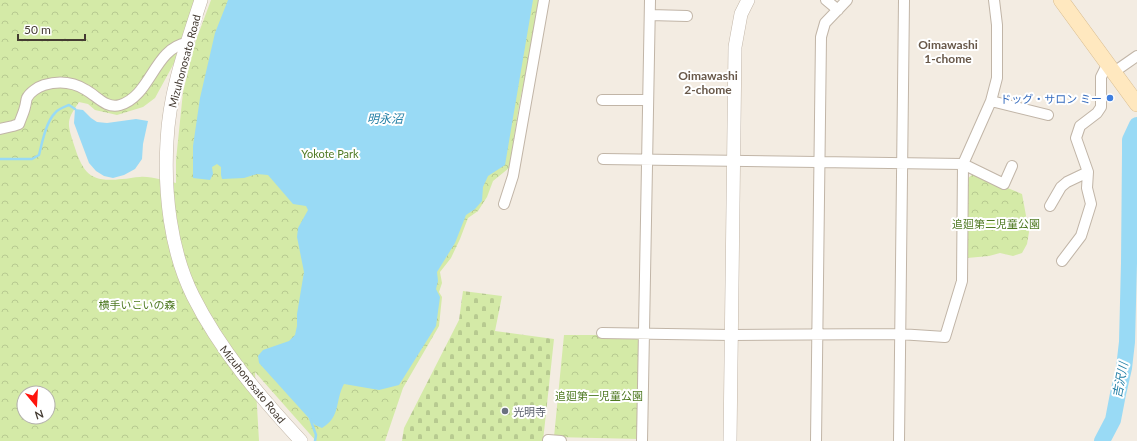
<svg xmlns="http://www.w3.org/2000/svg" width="1137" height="441" viewBox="0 0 1137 441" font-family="Lato,'Noto Sans JP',sans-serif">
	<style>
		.cemetery { fill: url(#cemetery-stones) }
		.park { fill: url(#park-crowns); fill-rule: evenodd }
		.water { fill: #99daf5 }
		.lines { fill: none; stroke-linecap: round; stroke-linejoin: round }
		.stream { stroke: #99daf5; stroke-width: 2.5 }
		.river { stroke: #99daf5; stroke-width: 16 }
		.minor-casing { stroke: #c1b5a7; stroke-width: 12 }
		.tertiary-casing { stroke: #c1b5a7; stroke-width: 14 }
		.secondary-casing { stroke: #d9bd90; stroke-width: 16 }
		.minor { stroke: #fff; stroke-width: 10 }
		.tertiary { stroke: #fff; stroke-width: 13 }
		.secondary { stroke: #ffe8bf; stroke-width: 15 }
		.shop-dot { fill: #3f7fe0; stroke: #fff; stroke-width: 1.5 }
		.worship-dot { fill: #6b7280; stroke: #fff; stroke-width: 1.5 }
		.labels { text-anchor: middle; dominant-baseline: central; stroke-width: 4; stroke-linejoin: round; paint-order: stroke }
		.street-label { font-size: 11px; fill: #443b32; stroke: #fff }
		.shop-label { font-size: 11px; fill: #366cbe; stroke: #fff; text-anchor: end }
		.park-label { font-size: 11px; fill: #4e7922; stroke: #fff }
		.worship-label { font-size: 11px; fill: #5b616d; stroke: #fff; text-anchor: start }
		.neighbourhood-label { font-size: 12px; font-weight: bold; fill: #685849; stroke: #fff }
		.water-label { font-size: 12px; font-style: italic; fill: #237fa6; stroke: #fff }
	</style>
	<defs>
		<pattern id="cemetery-stones" width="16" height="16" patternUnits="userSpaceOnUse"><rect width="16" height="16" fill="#d4eaa7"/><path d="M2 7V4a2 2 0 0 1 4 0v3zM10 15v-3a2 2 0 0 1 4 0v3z" fill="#b7ca90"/></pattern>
		<pattern id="park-crowns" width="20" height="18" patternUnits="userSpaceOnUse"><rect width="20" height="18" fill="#d4eaa7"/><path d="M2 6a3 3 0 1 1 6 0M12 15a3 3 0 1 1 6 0" fill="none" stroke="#b7ca90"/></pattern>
	</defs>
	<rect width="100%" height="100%" fill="#f3ece2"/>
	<path class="cemetery" d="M463 291 502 296 495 331 554 339 543 441H402L404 428 459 320Z"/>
	<path class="park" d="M0 0H207L193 34 173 65 155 98 143 107 117 115 95 110 88 104 79 102C66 121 67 123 74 145 83 173 90 183 122 179 128 179 134 177 140 177 151 176 165 181 176 183V160L183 92 195 43 211 0H542L520 100 509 168 493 181 487 197 478 211 468 218 460 239 451 258 440 272 442 283 439 292 442 297 439 326 403 388 385 441H316L255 372 259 441H0ZM24 393H48V417H24Z
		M973 174 1022 194 1029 232 1027 244 1022 253 1013 256 1000 253 989 256 967 258V179Z
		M564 335H642L639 439 554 437Z"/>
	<path class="water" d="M228 0H533L505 165 488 176 483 187 482 201 475 209 466 215 455 243 437 272 438 281 436 289 440 297 436 326 399 385 379 390 344 384C335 400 341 417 322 428L315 425 259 363 258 356 263 350 289 341 295 335 297 326V314L304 272 297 237 298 228 308 210 306 206 293 204 268 175 257 174 244 178 222 179 221 175V167L217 164 212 167 213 174 210 180 193 178V146L200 98 215 33Z
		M75 109 83 110 91 118 97 122 107 123 136 119 148 121 143 144 142 159 135 169 124 175 113 178 104 176 96 171 89 163 74 123Z"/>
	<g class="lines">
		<path class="stream" d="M0 159H32L39 155C42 143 46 122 55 113 58 109 64 107 69 105L75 109
			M310 418 316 435 315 441"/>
		<path class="river" d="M1102 441 1113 420 1118 394 1124 368 1127 342 1129 263 1130 153V140L1137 125"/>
		<g class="minor-casing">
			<path id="minor" d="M826 0 838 10
				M650 15 687 16
				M1114 72 1137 56
				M602 100H648
				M991 101 1048 115
				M0 129 13 126 19 124C21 118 24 112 25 107 26 104 26 100 27 98 30 92 38 87 44 85 58 81 73 82 86 90 97 96 106 109 120 105 151 96 154 48 187 43
				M603 159 963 164 1004 184 1012 166
				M504 204 513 176 544 0
				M1050 206 1061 187 1067 182 1088 172
				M1062 261 1081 236 1091 204 1087 188 1088 172 1076 138 1080 126 1097 113 1101 107V77L1108 63
				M602 333 731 335 899 334 945 337 962 281 963 164 991 101 997 78V25L994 0
				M548 440 561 441
				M642 441 650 0
				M816 441 821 37 825 23 847 0
				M899 441 904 0"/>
		</g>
		<g class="tertiary-casing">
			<path id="tertiary" d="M201 0C186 46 169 93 167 141 164 191 170 250 193 296 220 350 260 397 301 441
				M730 441 735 47 741 14 748 0"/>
		</g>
		<g class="secondary-casing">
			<path id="secondary" d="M1061 0 1137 104"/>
		</g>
		<use href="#minor" class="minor"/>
		<use href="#tertiary" class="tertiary"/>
		<use href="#secondary" class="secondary"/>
	</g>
	<circle class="shop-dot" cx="1110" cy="98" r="4"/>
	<circle class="worship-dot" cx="505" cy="411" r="4"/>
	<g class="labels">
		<g class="street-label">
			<text transform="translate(184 61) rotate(-75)">Mizuhonosato Road</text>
			<text transform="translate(253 384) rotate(51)">Mizuhonosato Road</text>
		</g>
		<g class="shop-label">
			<text x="1102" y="98">ドッグ・サロン ミー</text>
		</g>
		<g class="park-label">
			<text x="330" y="153">Yokote Park</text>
			<text x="996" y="223">追廻第二児童公園</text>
			<text x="137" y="304">横手いこいの森</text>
			<text x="599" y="395">追廻第一児童公園</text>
		</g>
		<g class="worship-label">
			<text x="513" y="411">光明寺</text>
		</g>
		<g class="neighbourhood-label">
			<text x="948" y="44">Oimawashi<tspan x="948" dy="14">1-chome</tspan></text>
			<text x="708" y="75">Oimawashi<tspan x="708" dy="14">2-chome</tspan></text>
		</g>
		<g class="water-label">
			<text x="385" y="118">明永沼</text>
			<text transform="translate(1120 380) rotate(-79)">吉沢川</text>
		</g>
	</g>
	<g transform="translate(36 405) rotate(162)"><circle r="19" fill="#ffffff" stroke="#b4b1ad"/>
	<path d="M0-3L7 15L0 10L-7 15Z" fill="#ff130c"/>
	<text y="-6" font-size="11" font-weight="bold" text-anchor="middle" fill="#443b32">N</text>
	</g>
	<path d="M18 34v6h67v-6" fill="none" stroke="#443b32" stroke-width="2"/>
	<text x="24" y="34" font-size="12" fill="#443b32" stroke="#ffffff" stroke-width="3" paint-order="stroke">50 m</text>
</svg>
